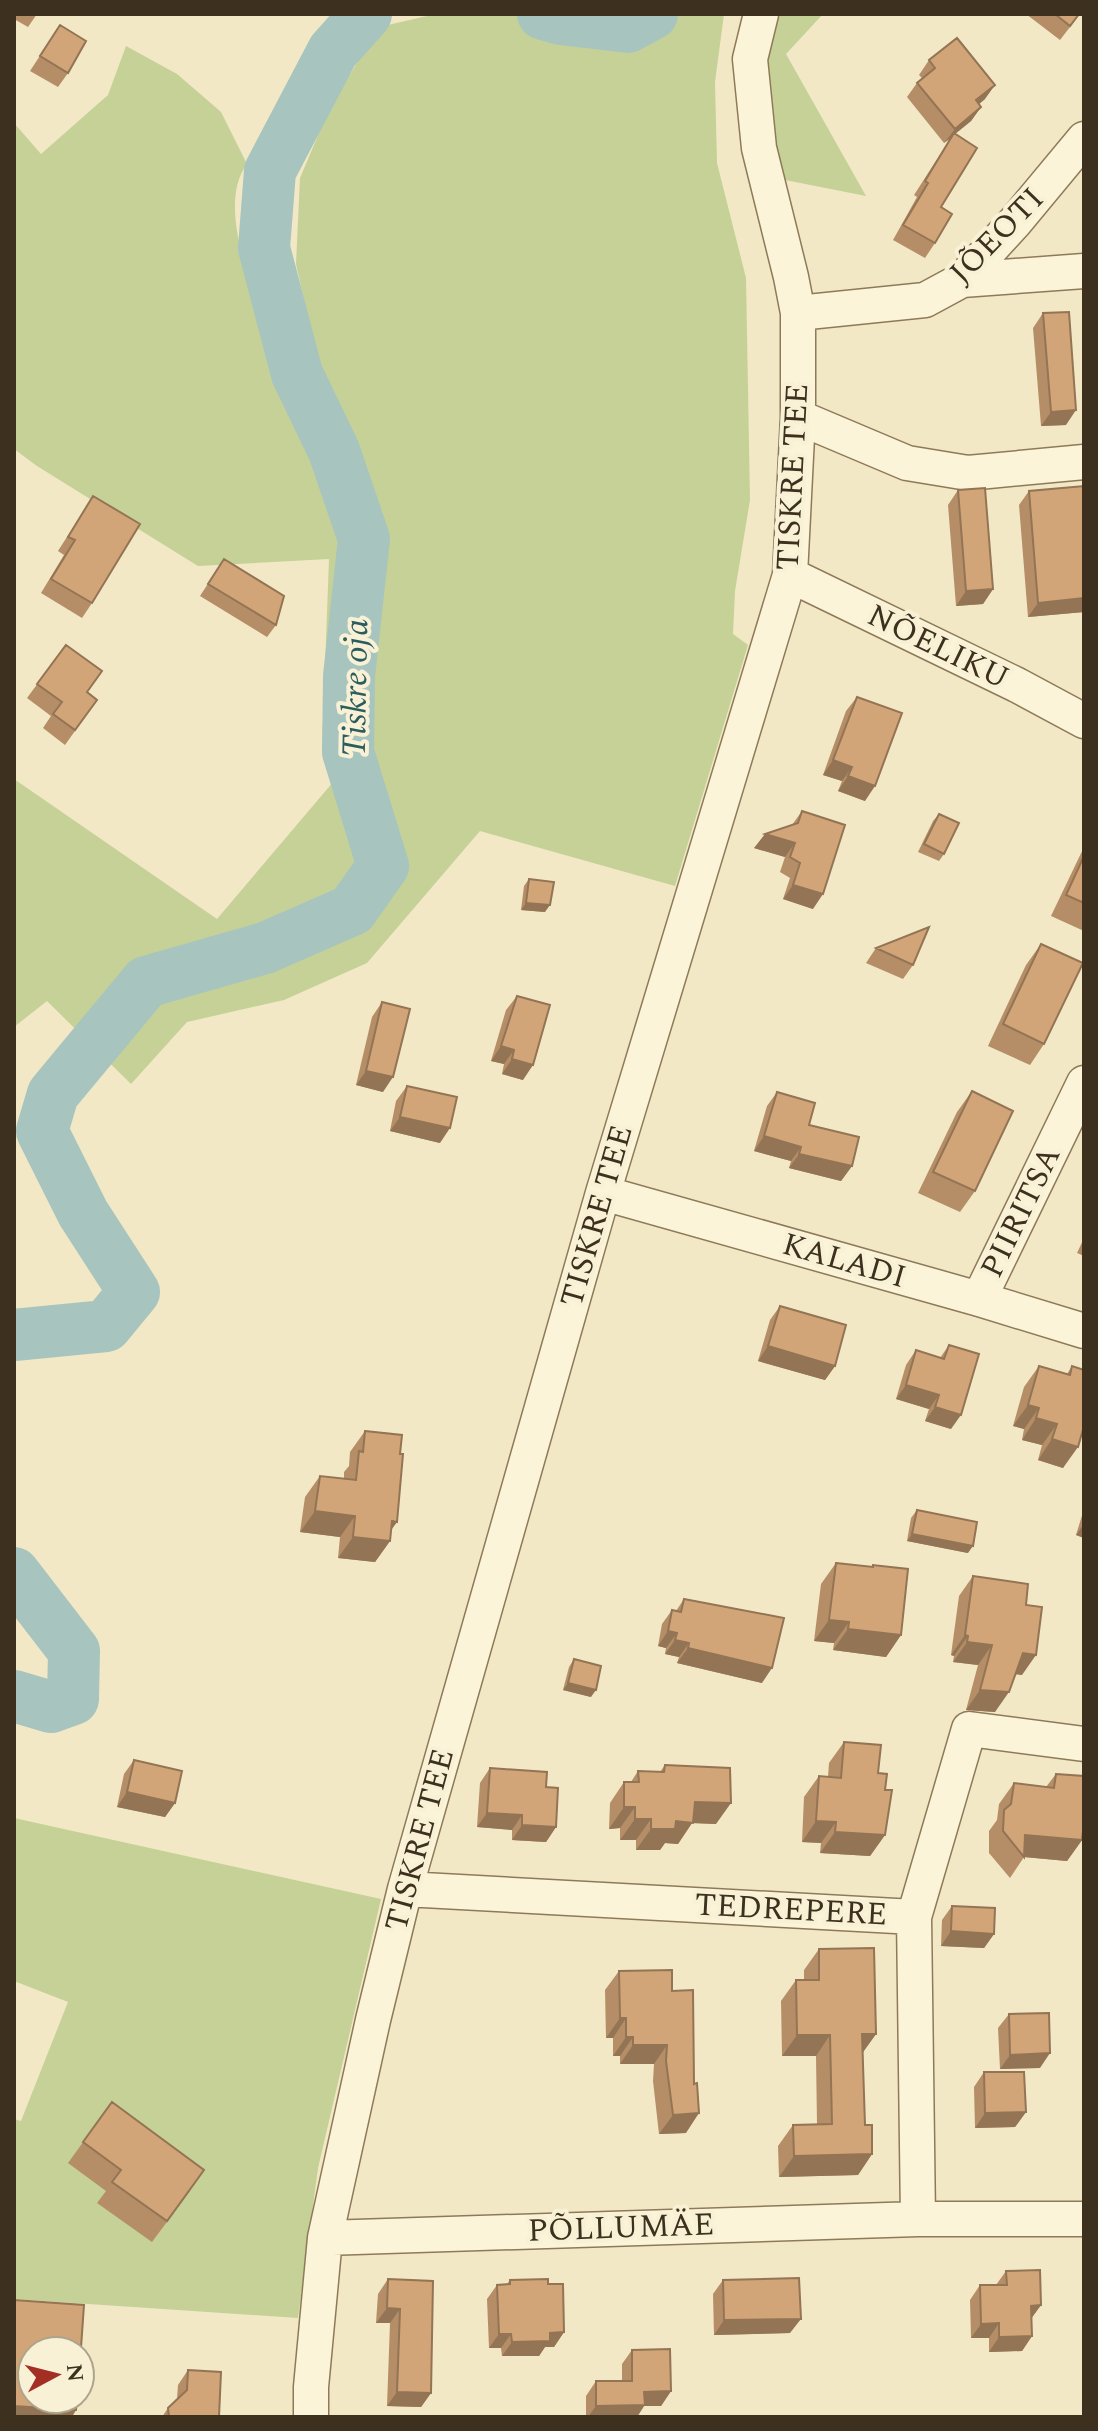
<svg xmlns="http://www.w3.org/2000/svg" width="1098" height="2431" viewBox="0 0 1098 2431" font-family="Spectral,serif">
	<style>
		.green { fill: #c5d197 }
		.lines { fill: none; stroke-linecap: round; stroke-linejoin: round }
		.river { stroke: #a7c5be; stroke-width: 52 }
		.minor-casing { stroke: #8e7a59; stroke-width: 37 }
		.minor { stroke: #fbf4d9; stroke-width: 34 }
		.wall { fill: #b58e67 }
		.shaded-wall { fill: #937454 }
		.building { fill: #d2a578; stroke: #937454; stroke-width: 2 }
		.labels { text-anchor: middle; dominant-baseline: central; stroke-width: 8; stroke-linejoin: round; paint-order: stroke }
		.street-label { font-size: 32px; fill: #3d301e; stroke: #f8f1d5 }
		.water-label { font-size: 34px; font-style: italic; fill: #2c5d5e; stroke: #f8f1d5 }
	</style>
	<rect width="100%" height="100%" fill="#f2e8c5"/>
	<path class="green" d="M436 14H724L715 82 717 163 746 278 750 500 735 591 733 634 748 645 675 886 480 831 367 963 284 1000 187 1022 131 1084 47 1001 14 1027V779L217 919 334 781 322 748 329 559 198 566 37 466 14 449V123L41 154 108 95 126 46 177 74 221 112 247 164C217 204 251 282 264 326L315 349 296 264 300 178 330 107 379 27Z
		M774 14H823L786 54 866 196 780 179 765 58Z
		M14 1818 381 1899 318 2168 298 2318 14 2299V2119L21 2121 68 2002 14 1981Z"/>
	<g class="lines">
		<path class="river" d="M543 14 561 19 628 27 652 14
			M14 1335 106 1326 134 1292 83 1213 42 1131 53 1094 146 982 265 948 352 910 383 866 348 752 349 676 364 539 334 451 297 374 264 248 270 171 333 51 366 14
			M14 1573 74 1651 73 1699 51 1707 14 1696"/>
		<g class="minor-casing">
			<path id="minor" d="M962 280 1084 271
				M798 313 925 300 962 280 1016 221 1084 139
				M798 417 907 463 968 473 1084 462
				M790 575 1017 685 1084 721
				M603 1193 979 1299 1084 1331
				M979 1299 1084 1083
				M405 1889 914 1917 969 1729 1084 1744
				M914 1917 918 2219
				M325 2238 918 2219H1084
				M311 2417V2387L325 2238 373 2020 405 1889 603 1193 790 575 798 417V313L791 277 759 148 750 59 761 14"/>
		</g>
		<use href="#minor" class="minor"/>
	</g>
	<path class="wall" d="M14 14H37L28 27 14 19Z
		M1026 14H1080L1060 40Z
		M60 25 68 73 58 87 30 71Z
		M929 60 985 99 979 104 981 107 971 121 955 134 935 243 925 258 893 240 917 197 914 195 950 139 944 143 907 97 917 83 922 78 919 75Z
		M1043 313 1066 425 1041 426 1033 328Z
		M958 490 993 589 983 604 956 606 948 505Z
		M1029 491 1084 612 1028 617 1019 505Z
		M93 496 92 603 82 618 41 593 64 555 58 551Z
		M224 559 276 625 267 637 200 596Z
		M66 645 87 693 97 700 65 745 43 728 51 716 27 698Z
		M857 697 865 801 838 791 842 781 823 775 846 711Z
		M802 811 813 909 783 899 790 878 780 872 785 857 754 848 792 825Z
		M939 814 944 854 939 861 918 852 933 821Z
		M1084 847V931L1051 916Z
		M529 879 545 912 521 910 524 886Z
		M1041 944 1044 1044 1030 1065 988 1046 1026 965Z
		M876 948 913 965 903 979 866 963Z
		M517 996 523 1080 502 1074 504 1064 491 1061 506 1010Z
		M382 1002 383 1092 356 1085 372 1017Z
		M407 1086 440 1143 390 1131 396 1101Z
		M972 1091 975 1191 960 1212 918 1193 957 1112Z
		M777 1092 852 1166 841 1181 789 1168 791 1161 754 1151 767 1106Z
		M1084 1238V1256L1077 1253Z
		M780 1306 835 1366 825 1380 758 1361 770 1320Z
		M949 1345 951 1429 925 1421 929 1409 896 1399 906 1365 916 1350 940 1358Z
		M1039 1366 1067 1374 1072 1366 1083 1429 1063 1468 1038 1460 1042 1445 1022 1440 1024 1429 1013 1426 1024 1387Z
		M365 1431 400 1454 397 1522 391 1529 390 1541 375 1562 338 1558 340 1537 300 1532 305 1497 320 1476 344 1479V1472L349 1466 350 1452Z
		M1084 1509V1538L1076 1535Z
		M917 1510 968 1553 907 1541 911 1518Z
		M836 1563 872 1567 873 1565 901 1635 886 1657 833 1650 834 1643 814 1641 821 1584Z
		M973 1576 1026 1605 1022 1675 1015 1674 995 1712 966 1710 978 1665 953 1662 954 1656 951 1655 959 1596Z
		M684 1599 762 1683 677 1663 679 1657 665 1654 666 1648 658 1646 662 1624 672 1610 676 1611Z
		M574 1659 591 1697 563 1690 569 1667Z
		M844 1742 878 1773 885 1790V1835L870 1856 820 1853 821 1843 802 1842 804 1797 819 1776 828 1777 829 1763Z
		M134 1760 175 1803 165 1817 117 1807 124 1774Z
		M665 1765 716 1824 692 1823 678 1844 665 1843 660 1850H636V1840H620V1828L609 1829 610 1803 624 1782H631L638 1771 660 1772Z
		M490 1768 546 1787 556 1827 546 1842 512 1840V1830L477 1827 480 1783Z
		M1056 1774 1082 1840 1067 1861 1024 1857 1010 1878 989 1853V1831L997 1820 999 1804 1014 1783 1046 1787Z
		M952 1906 994 1934 984 1948 941 1946 942 1920Z
		M819 1949 876 2034 863 2052 865 2125 872 2154 858 2175 779 2177 778 2146 793 2125H817L816 2056H782L781 2001 796 1980H804V1970Z
		M619 1971 672 1991 686 2133 659 2134 653 2081 654 2064H620V2056H613V2038H606L605 1990Z
		M1009 2014 1040 2068 1000 2069 998 2028Z
		M984 2072 1026 2112 1015 2127 975 2128 974 2087Z
		M112 2102 190 2191 152 2242 97 2203 106 2191 68 2163Z
		M1006 2271 1041 2305 1031 2319 1032 2336 1022 2351 989 2352V2338H971L970 2300 980 2285H996Z
		M388 2279 433 2281 431 2393 421 2407 387 2406 390 2323H376L378 2294Z
		M510 2280 548 2284 564 2332 554 2347H545L539 2356H502L501 2348H489L487 2299 497 2285 507 2284Z
		M723 2280 790 2333 714 2335 713 2294Z
		M632 2350 671 2391 661 2406H644L637 2417H586V2396L596 2381H622V2364Z
		M188 2370 219 2417H162L168 2408 177 2399 178 2385Z"/>
	<path class="shaded-wall" d="M995 85 985 99 966 115 976 100Z
		M981 107 971 121 944 143 955 129Z
		M1076 410 1066 425 1041 426 1051 412Z
		M993 589 983 604 956 606 966 591Z
		M1084 598V612L1028 617 1038 603Z
		M833 760 852 767 842 781 823 775Z
		M848 776 875 786 865 801 838 791Z
		M765 834 795 843 785 857 754 848Z
		M793 885 823 894 813 909 783 899Z
		M526 903 550 905 545 912 521 910Z
		M501 1046 514 1050 504 1064 491 1061Z
		M512 1059 533 1065 523 1080 502 1074Z
		M366 1071 393 1077 383 1092 356 1085Z
		M400 1117 450 1128 440 1143 390 1131Z
		M764 1136 801 1147 791 1161 754 1151Z
		M799 1154 852 1166 841 1181 789 1168Z
		M768 1346 835 1366 825 1380 758 1361Z
		M906 1385 939 1395 929 1409 896 1399Z
		M1028 1405 1039 1408 1024 1429 1013 1426Z
		M935 1407 961 1415 951 1429 925 1421Z
		M1036 1418 1057 1424 1042 1445 1022 1440Z
		M1052 1439 1078 1447 1063 1468 1038 1460Z
		M315 1511 355 1516 340 1537 300 1532Z
		M392 1521 397 1522 384 1540 390 1541 375 1562 338 1558 353 1537Z
		M1084 1524V1538L1076 1535Z
		M912 1534 973 1546 968 1553 907 1541Z
		M829 1620 849 1622 834 1643 814 1641Z
		M848 1629 901 1635 886 1657 833 1650Z
		M668 1631 677 1633 666 1648 658 1646Z
		M965 1635 968 1636 954 1656 951 1655Z
		M675 1640 689 1643 679 1657 665 1654Z
		M967 1642 992 1645 978 1665 953 1662Z
		M688 1648 772 1668 762 1683 677 1663Z
		M1023 1653 1036 1655 1022 1675 1009 1673Z
		M568 1683 596 1690 591 1697 563 1690Z
		M980 1690 1009 1692 995 1712 966 1710Z
		M127 1792 175 1803 165 1817 117 1807Z
		M695 1802 731 1803 716 1824 692 1823 678 1844 665 1843 660 1850H636L651 1829 676 1821Z
		M624 1807H635L620 1828 609 1829Z
		M487 1813 522 1815 512 1830 477 1827Z
		M635 1819H651L636 1840H620Z
		M816 1821 836 1822 821 1843 802 1842Z
		M522 1825 556 1827 546 1842 512 1840Z
		M835 1832 885 1835 870 1856 820 1853Z
		M1025 1835 1082 1840 1067 1861 1024 1857Z
		M951 1931 994 1934 984 1948 941 1946Z
		M620 2018H626L613 2038H606Z
		M862 2034H876L861 2055Z
		M797 2035H830L816 2056H782Z
		M626 2037H633L620 2056H613Z
		M633 2045H667L654 2064H620Z
		M1050 2053 1040 2068 1000 2069 1010 2055Z
		M1026 2112 1015 2127 975 2128 985 2113Z
		M699 2113 686 2133 659 2134 673 2115Z
		M872 2154 858 2175 779 2177 794 2156Z
		M1041 2305 1030 2320 1031 2306Z
		M387 2308 400 2309 390 2323H376Z
		M801 2319 790 2333 714 2335 724 2320Z
		M999 2323 989 2338H971L981 2324Z
		M564 2332 554 2347H545L539 2356H502L512 2342 550 2333Z
		M499 2334H511L501 2348H489Z
		M1032 2336 1022 2351 989 2352 999 2337Z
		M671 2391 661 2406H644L637 2417H588L596 2406 644 2392Z
		M397 2392 431 2393 421 2407 387 2406Z
		M14 2406 76 2410 72 2417H14Z"/>
	<path class="building" d="M1055 14H1079L1070 26Z
		M60 25 86 41 68 73 40 56Z
		M957 38 995 85 976 100 981 107 955 129 917 83 935 68 929 60Z
		M954 133 977 148 941 207 952 214 935 243 903 225 928 183 925 181Z
		M1069 312 1076 410 1051 412 1043 313Z
		M1084 486V598L1038 603 1029 491Z
		M985 488 993 589 966 591 958 490Z
		M93 496 140 524 92 603 51 579 75 540 68 537Z
		M224 559 284 596 276 625 208 584Z
		M66 645 102 671 87 692 97 700 75 730 53 714 62 702 37 684Z
		M857 697 902 713 875 786 848 776 852 767 833 760Z
		M802 811 845 825 823 894 793 885 800 863 790 857 795 843 765 834 798 823Z
		M939 814 959 823 944 854 924 844Z
		M1084 856V903L1066 895Z
		M529 879 554 882 550 905 526 903Z
		M929 927 913 965 876 948Z
		M1041 944 1083 963 1044 1044 1003 1024Z
		M517 996 550 1005 533 1065 512 1059 514 1050 501 1046Z
		M382 1002 410 1009 393 1077 366 1071Z
		M407 1086 457 1097 450 1128 400 1117Z
		M972 1091 1013 1111 975 1191 933 1172Z
		M777 1092 815 1103 809 1125 859 1137 852 1166 799 1154 801 1147 764 1136Z
		M780 1306 846 1325 835 1366 768 1346Z
		M949 1345 979 1354 961 1415 935 1407 939 1395 906 1385 916 1350 944 1359Z
		M1039 1366 1070 1375 1072 1366 1084 1370V1426L1078 1447 1052 1439 1057 1424 1036 1418 1039 1408 1028 1405Z
		M365 1431 402 1435 400 1454H403L397 1522 392 1521 390 1541 353 1537 355 1516 315 1511 320 1476 356 1480 359 1451 363 1452Z
		M917 1510 977 1522 973 1546 912 1534Z
		M836 1563 873 1567V1565L908 1569 901 1635 848 1629 849 1622 829 1620Z
		M973 1576 1028 1584 1026 1605 1042 1607 1036 1655 1023 1653 1009 1692 980 1690 992 1645 967 1642 968 1636 965 1635Z
		M684 1599 784 1618 772 1668 688 1648 689 1643 675 1640 677 1633 668 1631 672 1610 681 1612Z
		M574 1659 601 1666 596 1690 568 1683Z
		M844 1742 881 1745 878 1773 887 1774 885 1790H892L885 1835 835 1832 836 1822 816 1821 819 1776 841 1778Z
		M134 1760 182 1771 175 1803 127 1792Z
		M665 1765 730 1768 731 1803 695 1802 693 1823 676 1821 675 1829H651V1819H635V1807H624V1782H639L638 1771 664 1772Z
		M490 1768 547 1772 546 1787 558 1788 556 1827 522 1825V1815L487 1813Z
		M1056 1774 1084 1776V1821L1082 1840 1025 1835 1024 1857 1003 1831 1004 1810 1011 1804 1014 1783 1054 1788Z
		M952 1906 995 1908 994 1934 951 1931Z
		M874 1948 876 2034H862L865 2125H872V2154L794 2156 793 2125 832 2124 830 2035H797L796 1980H819V1949Z
		M672 1970V1991L693 1990 694 2084 697 2083 699 2113 673 2115 666 2061 667 2045H633V2037H626V2018H620L619 1971Z
		M1049 2013 1050 2053 1010 2055 1009 2014Z
		M984 2072H1024L1026 2112 985 2113Z
		M112 2102 204 2170 167 2221 112 2182 121 2170 83 2142Z
		M1040 2270 1041 2305 1031 2306 1032 2336 999 2337V2323L981 2324 980 2285H1007L1006 2271Z
		M799 2278 801 2319 724 2320 723 2280Z
		M388 2279 433 2281 431 2393 397 2392 400 2309 387 2308Z
		M548 2279V2284H563L564 2332 550 2333V2341L512 2342 511 2334H499L497 2285 510 2284V2280Z
		M14 2300 84 2305 80 2362V2351H32V2399H77L76 2410 14 2406Z
		M670 2349 671 2391 644 2392 645 2405 596 2406V2381H632V2350Z
		M188 2370 221 2372 219 2417H169L168 2408 187 2390Z"/>
	<g class="labels">
		<g class="street-label">
			<text transform="translate(997 236) rotate(-46)">JÕEOTI</text>
			<text transform="translate(793 477) rotate(-87)">TISKRE TEE</text>
			<text transform="translate(938 647) rotate(26)">NÕELIKU</text>
			<text transform="translate(1021 1212) rotate(-64)">PIIRITSA</text>
			<text transform="translate(597 1216) rotate(-74)">TISKRE TEE</text>
			<text transform="translate(844 1261) rotate(16)">KALADI</text>
			<text transform="translate(420 1840) rotate(-75)">TISKRE TEE</text>
			<text transform="translate(791 1910) rotate(3)">TEDREPERE</text>
			<text transform="translate(621 2228) rotate(-2)">PÕLLUMÄE</text>
		</g>
		<g class="water-label">
			<text transform="translate(356 688) rotate(-89)">Tiskre oja</text>
		</g>
	</g>
	<rect width="1098" height="2431" fill="none" stroke="#3d301e" stroke-width="32"/>
	<g transform="translate(56 2375) rotate(83)"><circle r="38" fill="#f8f1d5" stroke="#ada48c" stroke-width="2"/>
	<path d="M0-6L14 30L0 20L-14 30Z" fill="#a22e24"/>
	<text y="-12" font-size="22" font-weight="bold" text-anchor="middle" fill="#3d301e">N</text>
	</g>
</svg>
